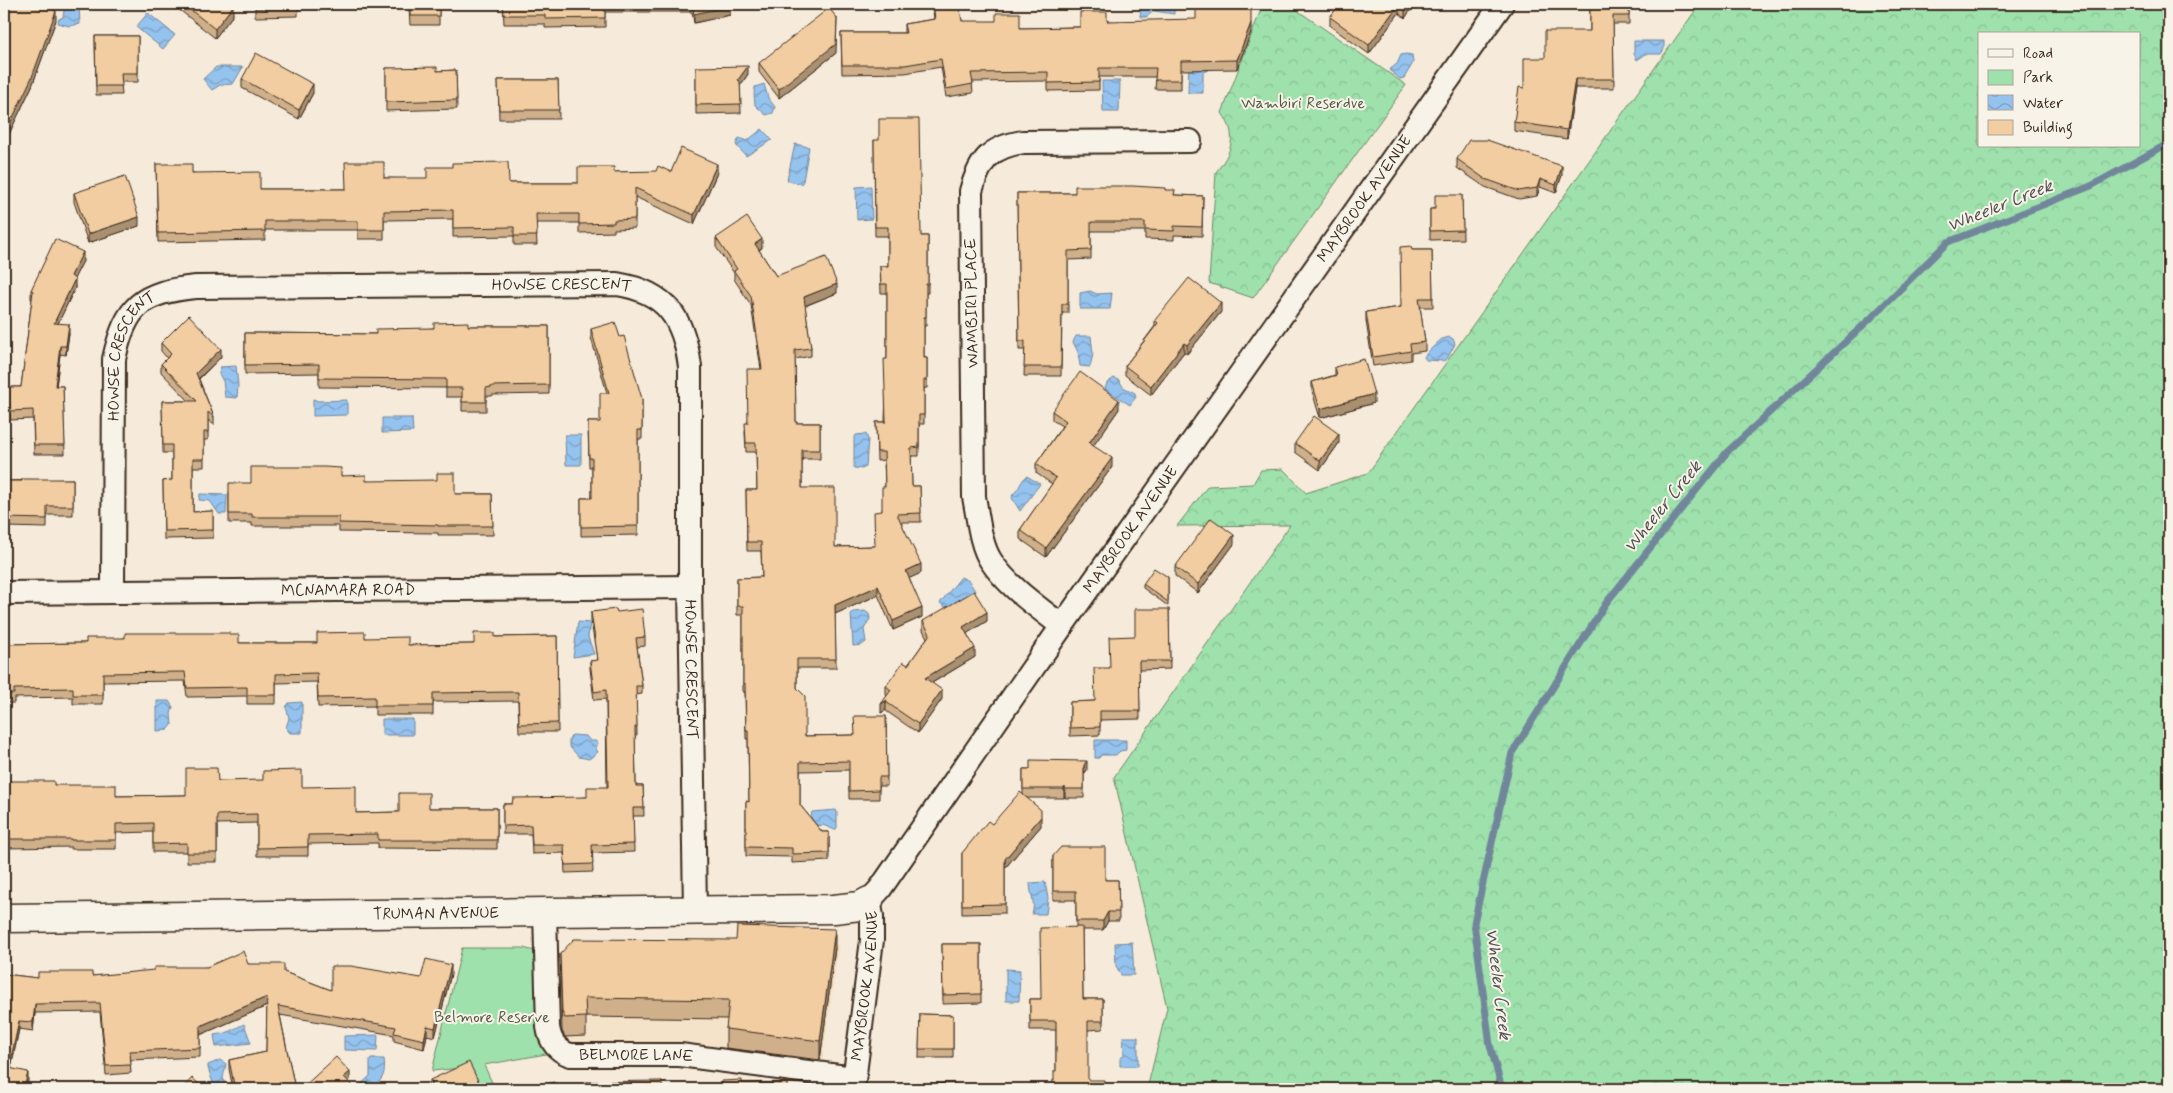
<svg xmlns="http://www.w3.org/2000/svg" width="2173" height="1093" viewBox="0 0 2173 1093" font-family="Mynerve,sans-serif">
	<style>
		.built { fill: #f4e2c9 }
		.forest { fill: url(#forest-crowns); stroke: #6c8665; fill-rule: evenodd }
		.park { fill: #9ee1ac; stroke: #6c8665 }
		.water { fill: url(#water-waves); stroke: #71869b }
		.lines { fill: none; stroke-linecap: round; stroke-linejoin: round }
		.stream { stroke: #71869b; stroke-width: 7 }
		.minor-casing { stroke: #3b2a1e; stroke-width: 26 }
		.tertiary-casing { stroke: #3b2a1e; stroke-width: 31 }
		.minor { stroke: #f7f3e8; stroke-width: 22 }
		.tertiary { stroke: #f7f3e8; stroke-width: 28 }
		.wall { fill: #cfb08a; stroke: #3b2a1e }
		.shaded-wall { fill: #a99071; stroke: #3b2a1e }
		.building { fill: #f1cda1; stroke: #3b2a1e }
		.labels { text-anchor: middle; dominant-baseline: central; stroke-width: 4; stroke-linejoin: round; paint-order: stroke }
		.park-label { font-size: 16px; fill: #545842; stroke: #f7f3e8 }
		.street-label { font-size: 16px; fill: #3b2a1e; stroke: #f7f3e8 }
		.water-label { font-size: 18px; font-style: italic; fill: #525052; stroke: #f7f3e8 }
	</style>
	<defs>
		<pattern id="forest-crowns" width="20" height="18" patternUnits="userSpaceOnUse" patternTransform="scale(1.25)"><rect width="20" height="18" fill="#9ee1ac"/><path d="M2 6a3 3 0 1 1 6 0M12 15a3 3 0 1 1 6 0" fill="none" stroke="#89c194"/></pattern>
		<pattern id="water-waves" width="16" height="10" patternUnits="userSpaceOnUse" patternTransform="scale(1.25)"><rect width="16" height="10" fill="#95c3ef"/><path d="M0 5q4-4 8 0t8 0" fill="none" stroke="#7b9fc1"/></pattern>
	</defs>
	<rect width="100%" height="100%" fill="#f6ebda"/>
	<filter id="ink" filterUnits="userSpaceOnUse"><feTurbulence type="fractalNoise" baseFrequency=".02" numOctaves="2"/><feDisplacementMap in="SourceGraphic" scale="10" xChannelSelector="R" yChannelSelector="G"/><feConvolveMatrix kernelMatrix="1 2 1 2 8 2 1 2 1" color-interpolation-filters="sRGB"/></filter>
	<g filter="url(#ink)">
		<path class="built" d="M734 943 839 945 822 1066 574 1047 560 1039 555 971 570 955Z"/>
		<path class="forest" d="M1263 4H1288L1406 85 1253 298 1209 283 1216 172C1232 152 1238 135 1222 113Z
			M1700 4H2169V1089H1147L1167 1008 1114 777 1290 525 1177 526 1208 486 1253 484 1261 470 1283 469 1306 493 1368 473ZM1979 34H2139V146H1979Z"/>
		<path class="park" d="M462 948H523L535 951 552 1053 484 1065 495 1089H482L471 1067 432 1071Z"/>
		<path class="water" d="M65 4H79L80 24 69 26 58 23 59 19 63 17Z
			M1141 4H1174V14L1154 11 1146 17H1140Z
			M148 13 175 35 163 49 136 27Z
			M1634 41H1664V49L1661 54H1646L1637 60 1634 54Z
			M1406 54 1412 55 1413 63 1404 78 1400 79 1389 70 1397 64 1401 55Z
			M1189 57 1209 58V70L1203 72V93H1188Z
			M216 67H243L233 84 220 85 212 90 203 79Z
			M1102 81H1120L1119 112H1103Z
			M764 84 768 98 775 107 773 113 766 115 755 105 754 94 755 87Z
			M762 129 772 140 746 156 736 145 739 138 747 141Z
			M795 144 809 147 803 181 801 184 787 180Z
			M871 186 872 219 857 220 856 187Z
			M1090 291 1097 294 1112 293 1110 309H1080V293Z
			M1076 336H1091L1093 354 1090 367 1080 366 1078 352 1073 342Z
			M1450 337 1453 339 1455 344 1447 359 1443 361 1426 360 1424 357C1425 354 1439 341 1442 339Z
			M236 366 238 385 237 398 225 397 223 381 219 374 220 367Z
			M1114 378 1119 380 1123 387 1135 393 1136 397 1130 405 1105 389 1107 383Z
			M313 399 318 401 347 400V415L313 416Z
			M382 418H412L413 432 382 433Z
			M866 434 868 439 866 467 862 469 854 468V438L856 435Z
			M565 435H581V465H566Z
			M1027 476 1040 484 1020 511 1012 498 1013 494C1020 489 1020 481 1027 476Z
			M200 494 227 495 226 514H219L210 501 199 500Z
			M961 577 969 581 975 591 970 596 966 594 951 611 940 603Z
			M865 611 869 614 870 619 864 629 866 642 862 645 853 646 851 614 853 612Z
			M578 622 590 623 588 637 594 654 573 657Z
			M157 701H169L173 707 171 714 172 725 168 730 157 731Z
			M302 702V733H290L286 728 289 718 286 707 289 703Z
			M382 719H413V735H382Z
			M572 735 586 736 590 741H595L598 743 596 749 598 752 589 759 579 757 569 746V740Z
			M1095 740H1126V750L1120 751 1116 755H1101L1099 758H1095Z
			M836 810 837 812V828L835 830 823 825 814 826 811 817 812 812Z
			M1045 882 1048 898 1046 914H1032C1036 902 1030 895 1030 883Z
			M1132 942 1134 975H1121L1116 966 1115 943Z
			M1006 969 1020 970 1019 1001H1006Z
			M244 1024 251 1043 216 1047 214 1035 226 1033Z
			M378 1035 377 1051 344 1050V1036Z
			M1123 1037H1138V1066H1120V1058L1124 1055Z
			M370 1059H384C386 1074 383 1079 372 1089H364L360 1085 370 1076Z
			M220 1060 226 1064 223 1078 226 1089H215L208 1068V1065Z"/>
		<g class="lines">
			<path class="stream" d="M1502 1089 1490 1045 1474 923 1512 753 1606 603 1727 452 1871 318 1948 242 2091 186 2169 143"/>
			<g class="minor-casing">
				<g id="minor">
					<path id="s1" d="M113 592 114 359C126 306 141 292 196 287L617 284C667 292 684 319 690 367V587L695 910"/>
					<path id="s2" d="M4 593 690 587"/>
					<path d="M1062 626C1038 607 1008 587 991 561 980 545 978 516 974 497L971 191C980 160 990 147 1023 142L1190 141"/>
					<path id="s3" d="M545 912 548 1027C550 1041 556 1050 570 1055H680L854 1078"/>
					<path id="s4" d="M853 1089 872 940V916L869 901 880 889 1062 626 1502 4"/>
				</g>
			</g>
			<g class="tertiary-casing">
				<g id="tertiary">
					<path id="s5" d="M4 918 834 909 860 906 869 901"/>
				</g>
			</g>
			<use href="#minor" class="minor"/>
			<use href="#tertiary" class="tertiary"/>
		</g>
		<path class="wall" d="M172 4H230L233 15 215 38Z
			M255 4H439V25H410L409 8 298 9V16L255 17Z
			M503 4H750L730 8V15L694 23 692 12H605V27L545 28V24H504Z
			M932 4H959L962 21 1020 28 1080 27 1107 21 1251 32 1237 69 1181 70V89H1155L1156 77H1099V90L1048 91V81L972 82 973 93 946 97 941 67 905 73 842 74 841 33H904V24L934 19Z
			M1340 4H1415L1405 18 1399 13 1369 54 1330 26V17Z
			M1590 4H1632H1629V24H1613L1614 88H1575L1567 139 1514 131V122L1524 88 1545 58 1590 31Z
			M4 6 56 20 32 86 9 134 4 132Z
			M95 36H138V82H121L122 95H96Z
			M836 53 779 98 759 72V63Z
			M696 67 748 74 740 86 741 113 696 114Z
			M386 68 437 71 456 70 457 109 386 111Z
			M242 79 313 93 299 119 242 88Z
			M498 80H558L559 119H499Z
			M874 140 921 236H928V293H926V326H924V358H927V388H924V424H919V456H911L912 486H920L921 522H901L921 573 909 578 922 617 893 630 878 595 835 614 836 668H797V688L805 736 854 735 886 716 887 786H879V799H849V770L800 771V805L822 832H829V861L792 863V857L746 856V801L749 802 748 739H746L745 692H743V615H737V578L762 577 761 551H747L746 490H757L756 452H746L745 432 761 369 751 305 734 279V273L716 247V238L762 248 759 250 776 276 837 293 805 306 811 348V356L795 359 796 423H820V459H802V488L835 547 875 546 882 511 885 487 884 460 877 461 876 422H885L887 359V293H881L880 266H888V236H875Z
			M1457 159 1562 175 1556 193 1540 187 1537 196 1519 199 1485 187 1457 168Z
			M156 164 260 189H346L384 178 509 183H578L614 172H671L717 173 694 224 635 197V228L614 229V232L579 233V223H536L537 245H514V236L453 237V219L384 220V239H358V230H265V240L158 242Z
			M1165 190 1175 195 1203 196 1202 236 1174 235V240L1145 239V231H1091V259L1068 260V313H1062L1061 376H1024L1025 350H1019L1017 193H1075Z
			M74 193 139 226 88 243 74 202Z
			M1462 195 1463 239 1430 240V209H1435Z
			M1412 250H1432L1433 307H1420L1425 342V351L1411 353V360L1373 366 1366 321V312L1401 307Z
			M83 261 74 278 75 288 58 323 69 333 66 355 60 354 56 386H63L65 454H34L33 419 10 420 9 396V387H21L32 299H31V290Z
			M1221 312 1187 354 1184 352 1151 395 1125 375V366L1155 326V320Z
			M468 326H549V394L492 395V396H486V411H462V397H446V388L319 387V373L245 374V333L376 334 434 328Z
			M591 329 620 337 642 399V439H638V535L581 536V498H592V467H589L588 422H600L607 393 591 338Z
			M161 343 221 357 199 379 214 417V425L208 420V440H204V467H193V512L213 511V538L164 539 163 481 172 480V453H163L162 401H189L161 372V364L167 358 161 351Z
			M1335 367 1374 403 1320 418 1312 391V382L1335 375Z
			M1119 409 1093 446 1112 467 1046 557 1020 539V530L1052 484 1036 473V464L1062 426 1052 420V411Z
			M1295 443H1339L1320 470 1295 452Z
			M341 476 366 481 455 494H492L493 535H438V533L339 532V526H252V523H229V492L251 483Z
			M73 479V515H47V528L6 527V545H4V481Z
			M1234 544 1198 593 1175 576V567Z
			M1168 577V606L1143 588V584Z
			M1169 609 1170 669 1139 670 1140 719 1100 720V735L1070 736V702L1095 701 1110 668 1135 636Z
			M591 612H617L645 637V646L637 647 642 686V694L636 695 637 735H635L636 786H643L644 816H633L634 852 592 853 593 872 565 873 564 853 532 854 531 834H503V804H512L587 797 607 787 606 699 594 700 590 669V661L597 660 591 621Z
			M923 621H987L967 633 975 657 932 683 942 699 918 733 886 711V710L881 713 887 696 886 695V686L908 665 927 638 923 630Z
			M230 635 239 643H317L365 638 408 645 474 644 495 637 557 636 558 732H519L518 701 433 702V715H375V706L318 707 317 682 276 683V704H247V696L187 697 185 681 103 682V704H73V697L14 698V703H4V644L86 643 125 638Z
			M1023 769 1087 770 1084 774V798H1065V796L1064 798H1027L1041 826 1005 868V913L962 914V853L1023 795Z
			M4 781 54 785 116 796 186 795 218 781 302 787 356 813 399 812 429 808H497V849L378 848V843L308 844V856H257V823L217 824V862H187V852H153V832L116 833V849H71V847L4 848Z
			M1053 856 1105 880H1118L1119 921H1108L1103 930H1082L1083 999H1103V1029L1088 1030 1054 1081 1056 1071V1030H1030V999H1041L1076 927V900H1053Z
			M942 944H981V1003L943 1004Z
			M835 948 820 1060 726 1048V1029L728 1019 586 1017V1036L565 1037 562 1031 560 954Z
			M248 964 284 972 331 990 451 974 435 1037 427 1035 424 1049 394 1041V1035L280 1015 295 1089H233L229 1069V1060L266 1052 267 1006 200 1035V1057L130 1060 131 1073 106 1075 100 1012 35 1013 33 1031 19 1029 11 1068 28 1081 26 1089H4V974L38 978 92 976Z
			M920 1014 953 1015V1058H919Z
			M430 1080 482 1089H431Z"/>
		<path class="shaded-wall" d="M728 4H750L730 8V15L694 23V14Z
			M1399 4V13L1369 54V45Z
			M1409 4H1415L1405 18V9Z
			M233 6V15L215 38V29Z
			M56 11V20L32 86 9 134V126Z
			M837 18 836 53 779 98V89Z
			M1251 23V32L1237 69V60Z
			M748 66V74L738 89V80Z
			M1575 79V88L1567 139V130Z
			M313 84V93L299 119V110Z
			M717 164V173L694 224V215Z
			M1562 166V175L1556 193V185Z
			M1540 179V187L1537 196V188Z
			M139 217V226L88 243V234Z
			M762 239V248L755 252V244Z
			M83 252V261L71 285V276Z
			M75 279V288L54 332V323Z
			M837 284V293L804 306V297Z
			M1221 303V312L1187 354V345Z
			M69 324V333L66 355V346Z
			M1184 343V352L1151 395V386Z
			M60 346V354L55 395V386Z
			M221 349V357L196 381V373Z
			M1374 394V403L1320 418V409Z
			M1119 400V409L1089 452V443Z
			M1339 434V443L1320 470V461Z
			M1112 458V467L1046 557V548Z
			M1234 535V544L1198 593V584Z
			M921 564V573L906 580V571Z
			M878 586V595L835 614V605Z
			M922 608V617L893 630V621Z
			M987 612V621L963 636V627Z
			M975 648V657L925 687V678Z
			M942 690V699L918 733V724Z
			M887 700 886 702V710L881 713V704Z
			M1087 761V770L1084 774V765Z
			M1065 787V796L1064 798V789Z
			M1041 817V826L1005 868V859Z
			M1108 912V921L1103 930V921Z
			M835 929V948L820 1060V1041Z
			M451 965V974L435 1037V1028Z
			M267 997V1006L200 1035V1026Z
			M35 1004V1013L33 1031V1022Z
			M19 1021V1029L9 1077V1068Z
			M427 1026V1035L424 1049V1040Z
			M28 1072V1081L26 1089H24Z
			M350 1072V1080L344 1085V1077Z"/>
		<path class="building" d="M4 4H38L56 11 32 77 9 126 4 123Z
			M183 4H230L233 6 215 29Z
			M255 4H298V7L255 8Z
			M410 4H439V16H410Z
			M503 4H605V18L545 19V15H504Z
			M692 4H729L730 6 694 14Z
			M933 4H959L962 21H996V13H1020V28L1080 27V12H1107V21L1196 19V4H1251V23L1237 60 1181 61V80H1155L1156 68H1099V82L1048 83V72L971 73 973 84 946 89 941 59 905 65H842L841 33H906L904 24 935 19Z
			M1340 4H1409L1405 9 1399 4 1369 45 1330 17Z
			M1590 4H1629V16H1613L1614 79H1575L1567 130 1514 122 1519 87 1524 88V58H1545V31H1590Z
			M829 8 837 18 836 44 779 89 759 63Z
			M95 36H138V73H121L122 86H96Z
			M256 53 313 84 299 110 242 79Z
			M748 66 738 80 740 81 741 104 696 105V67Z
			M437 67V71L456 70 457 100 386 102V68Z
			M498 80H558L559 110H499Z
			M879 119H919L921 236H928V284H926V317H924V358H927V380H924V415H919V447L911 448 912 486H920L921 513 897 514 921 564 906 571 922 608 893 621 878 586 835 605 836 659H797V688L805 696V736L855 735 854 716H886L887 777H879V790L849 791V761L800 762V805L822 832H829V853L792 854V848L746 847V801L749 802 748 730H746L745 683H743V606H737V578L762 577 761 542H747L746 490H757L756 443H746L745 423H748L747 369H762L751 296 734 271 737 269 716 238 747 217 762 239 755 244 776 276 826 257 837 284 804 297 811 348 795 350 796 423H820V450H802V488H835V547L875 546 874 512 882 511V487H885L884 452H877L876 422H886L884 359H887V284H881L880 266H888V227H875L874 140H879Z
			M1469 140H1487L1562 166 1556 185 1540 179 1537 188 1519 191 1485 179 1457 159Z
			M681 148 717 164 694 215 635 188V219L614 220V223L579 224V214H536L537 236H514V227L453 228V210L384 211V230H358V221H265V231L158 233 156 164H192V173L260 172V189H346L345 162H384V178H427V167H452V163L508 162 509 183H578V167H614V172L656 171 658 166 671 172Z
			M125 176 139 217 88 234 74 193Z
			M1075 186H1133L1165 188V190H1175L1174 195 1203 196 1202 227 1174 226V231L1145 230V222H1091V250L1068 251V304H1062L1061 367H1024L1025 341H1019L1017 193H1075Z
			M1435 195H1462L1463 230 1430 231V209H1435Z
			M55 239 83 252 71 276 75 279 54 323 69 324 66 346H60L55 386H63L65 445H34L33 410 10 411 9 387H21L33 291 31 290Z
			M1411 246 1412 250H1432L1433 298H1419L1425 342 1410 344 1411 351 1373 357 1366 312 1401 307 1400 247Z
			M1189 278 1221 303 1187 345 1184 343 1151 386 1125 366 1158 323 1155 320Z
			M189 315 221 349 196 373 214 417 208 412V432H204V459H193V512L213 511V530L164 531 163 481 172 480V445H163L162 401H197L161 364 171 354 161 343Z
			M468 322V326H549V385L492 386V387L486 388V402H462V388H446V379L319 378V364L245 365V333L376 334V329L434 328V323Z
			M615 322 620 337 624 336 642 399V430H638V526L581 527V498H592V458H589L588 422H600V393H609L591 329Z
			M1364 359 1374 394 1320 409 1312 382 1337 375 1335 367Z
			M1080 372 1119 400 1089 443 1112 458 1046 548 1020 530 1056 478 1036 464 1066 421 1052 411Z
			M1314 416 1339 434 1320 461 1295 443Z
			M251 467H324L341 468V476L366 475V481L437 480V473H455V494H492L493 526H438V525L339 523V517H252V514H229V483H251Z
			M22 479H73V506H47V519L6 518V536H4V481H22Z
			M1211 518 1234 535 1198 584 1175 567Z
			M1154 568 1168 577V602L1143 584Z
			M974 591 987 612 963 627 975 648 925 678 942 690 918 724 886 702 887 700 881 704 891 690 886 686 903 662 908 665 930 634 923 621Z
			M616 609 617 612 642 609 645 637 636 638 642 686H636L637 727H635L636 786H643L644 808H633L634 844 592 845 593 864 565 865 564 845H532L531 825 503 826V804H512L513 798 587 797V787H608L606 690 594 692 590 661 598 660 591 612Z
			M1135 609H1169L1170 661H1139L1140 711H1100V727L1070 728V702L1095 701 1094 668H1110L1109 637 1135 636Z
			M365 632V638L408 637V645L474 644V633H495V637L557 636 558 723 519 724 518 692 433 693V706H375V697L318 698 317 673 276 674V695H247V687L187 688 185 672 103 673V695H73V688L14 689V694H4V644L86 643V638H125V633H230V635H239V643H317V633Z
			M1030 760 1087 761 1084 765V789H1065V787L1064 789H1023V769H1030Z
			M186 768H217L218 781 263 780V771L302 770V787L356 786V813L399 812V793H429V808H497V840H378V834L308 835V847L257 848V814L217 815V853H187V843L153 844V823L116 824V840H71V839H4V781H54V785H116V796L186 795Z
			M1020 792 1041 810V817L1005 859V904L962 905V853L988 821 992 824Z
			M1061 847H1105V880H1118L1119 912H1108L1103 921H1076V891H1053V856Z
			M737 926 835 929 820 1041 726 1029 729 1000 585 998 586 1017 565 1018 562 1012 560 954 574 939 736 940Z
			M1082 927 1083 999H1103V1021H1088V1080H1104V1089H1052V1081H1054V1071H1056V1021H1030V999H1041L1040 928Z
			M942 944H981V994L943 995Z
			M243 951 248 964H284V972L331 990V966H351L421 978 426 959 451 965 435 1028 427 1026 424 1040 394 1033 396 1027 278 1006 295 1089H235L229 1060 266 1052 267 997 200 1026V1048L130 1051 131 1065 106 1066 100 1003 35 1004 33 1022 19 1021 9 1068 28 1072 24 1089H4V974L38 978V972H92V976L154 970V967H207Z
			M920 1014 953 1015V1049H919Z
			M336 1057 350 1072 344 1077 356 1089H301Z
			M469 1062 482 1089H435L430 1080Z
			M192 1078 205 1089H182Z
			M742 1080V1083H787V1089H722V1081Z
			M662 1081V1089H586V1082Z
			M554 1082 556 1089H527Z
			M954 1083V1089H925V1084Z"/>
	</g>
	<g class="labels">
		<g class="park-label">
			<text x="1303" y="103">Wambiri Reserdve</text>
			<text x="492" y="1017">Belmore Reserve</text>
		</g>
		<g class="street-label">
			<text stroke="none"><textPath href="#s4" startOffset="1049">MAYBROOK AVENUE</textPath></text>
			<text stroke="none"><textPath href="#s1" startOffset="720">HOWSE CRESCENT</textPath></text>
			<text transform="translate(972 303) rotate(-91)">WAMBIRI PLACE</text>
			<text stroke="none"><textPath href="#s1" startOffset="241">HOWSE CRESCENT</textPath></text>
			<text stroke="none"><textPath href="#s4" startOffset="644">MAYBROOK AVENUE</textPath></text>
			<text stroke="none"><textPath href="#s2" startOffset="344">MCNAMARA ROAD</textPath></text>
			<text stroke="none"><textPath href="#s1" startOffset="1199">HOWSE CRESCENT</textPath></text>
			<text stroke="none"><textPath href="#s5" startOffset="432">TRUMAN AVENUE</textPath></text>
			<text stroke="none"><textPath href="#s4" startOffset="104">MAYBROOK AVENUE</textPath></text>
			<text stroke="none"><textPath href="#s3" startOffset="219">BELMORE LANE</textPath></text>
		</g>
		<g class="water-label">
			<text transform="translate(2000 206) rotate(-22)">Wheeler Creek</text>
			<text transform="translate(1663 507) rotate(-51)">Wheeler Creek</text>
			<text transform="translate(1498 984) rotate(83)">Wheeler Creek</text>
		</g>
	</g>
	<rect width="2173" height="1093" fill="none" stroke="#f7f3e8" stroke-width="20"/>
	<rect x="10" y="10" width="2153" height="1073" fill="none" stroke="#3b2a1e" stroke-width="2" filter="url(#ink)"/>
	<rect x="1978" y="32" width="162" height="115" fill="#f7f3e8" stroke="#aca397"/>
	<rect x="1988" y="49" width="25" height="8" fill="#f7f3e8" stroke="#aca397"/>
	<text x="2023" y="58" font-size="15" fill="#3b2a1e">Road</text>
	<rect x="1988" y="70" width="25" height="15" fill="#9ee1ac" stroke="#aca397"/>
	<text x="2023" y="82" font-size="15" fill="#3b2a1e">Park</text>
	<rect x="1988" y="95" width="25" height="15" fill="url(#water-waves)" stroke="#aca397"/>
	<text x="2023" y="108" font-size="15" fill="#3b2a1e">Water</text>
	<rect x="1988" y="120" width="25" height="15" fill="#f1cda1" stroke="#aca397"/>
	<text x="2023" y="132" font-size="15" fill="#3b2a1e">Building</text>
</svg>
